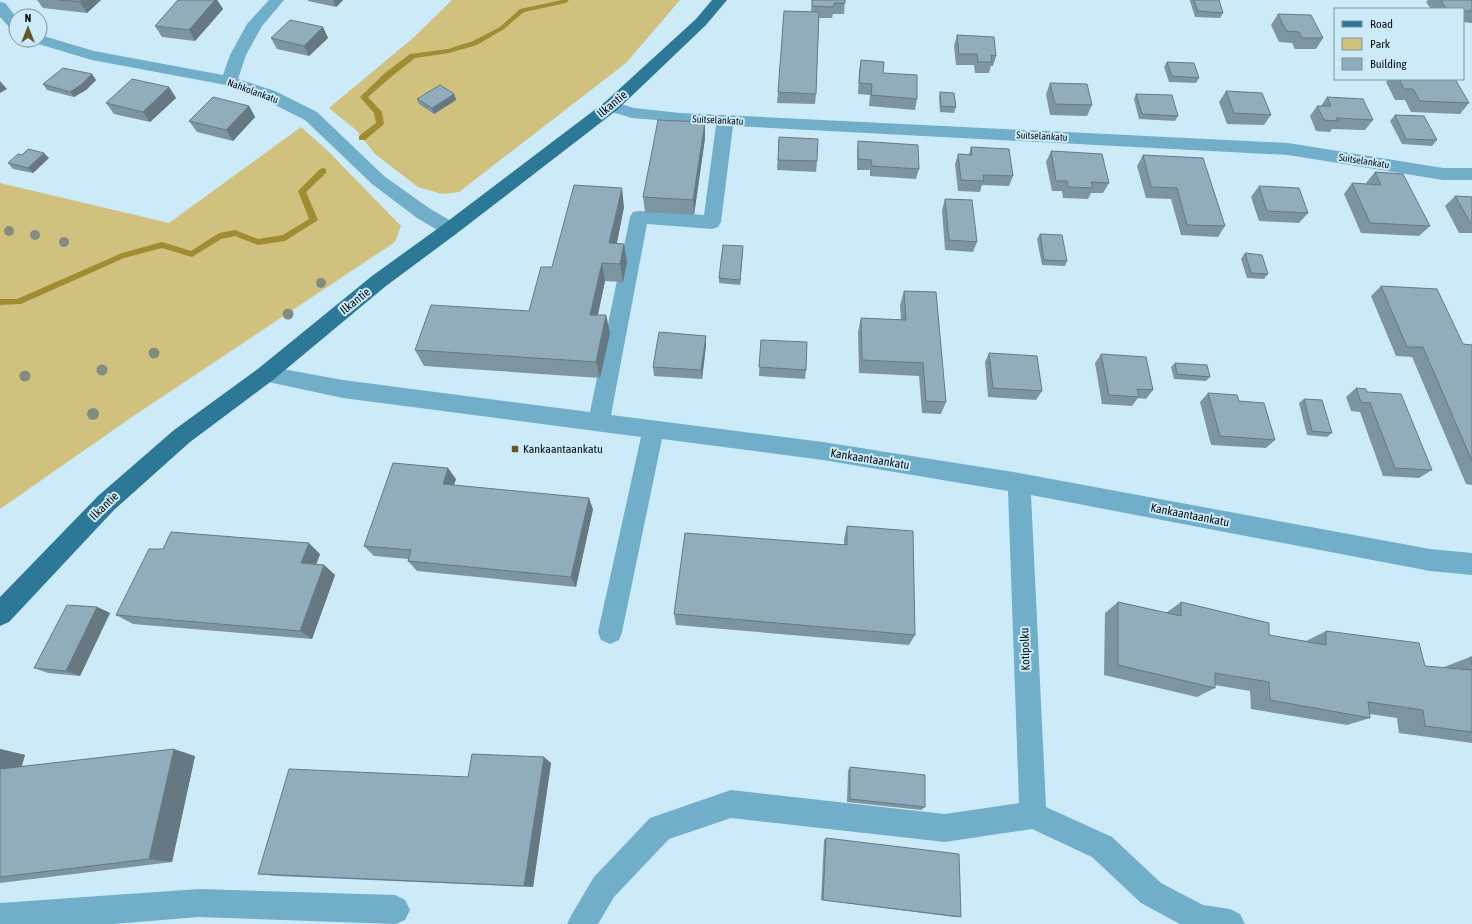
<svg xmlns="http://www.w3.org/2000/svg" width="1472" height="924" viewBox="0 0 1472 924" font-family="'Asap Condensed',sans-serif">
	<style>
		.green { fill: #d0c17f }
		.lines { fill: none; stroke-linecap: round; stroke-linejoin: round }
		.stream { fill: #9f8c33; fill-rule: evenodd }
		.minor { fill: #70aeca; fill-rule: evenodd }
		.major { fill: #2d7896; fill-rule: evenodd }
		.tree { fill: #838c7e }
		.wall { fill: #7d95a1 }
		.shaded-wall { fill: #667983 }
		.building { fill: #91adbb; stroke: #667983 }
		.poi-dot { fill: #645925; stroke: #cdeaf9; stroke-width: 1.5 }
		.labels { text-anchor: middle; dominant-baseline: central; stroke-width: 4; stroke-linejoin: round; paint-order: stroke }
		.far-street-label { font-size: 10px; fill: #060f14; stroke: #cdeaf9 }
		.street-label { font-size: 12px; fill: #060f14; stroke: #cdeaf9 }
		.poi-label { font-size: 12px; fill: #060f14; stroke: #cdeaf9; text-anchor: start }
	</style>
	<rect width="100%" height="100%" fill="#cdeaf9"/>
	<path class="green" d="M452 0H680L626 63 459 192 442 194 418 187 375 154 356 130 329 108 413 38Z
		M301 127 326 149 401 226 395 242 132 417 0 509V183L169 223Z"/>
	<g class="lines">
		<path class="stream" d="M562 0H569L566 3 524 12 504 29 477 45 449 53 415 58 391 77 368 97 382 112 384 124 365 140H359V136L376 123 374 113 360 97 385 73 410 54 448 49 473 41 500 27 520 9Z
			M323 168 326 169V173L306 192 318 220 285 241 258 245 235 236 221 239 192 257 162 248 124 258 21 304 0 305V299H17L122 253 162 242 191 251 219 233 235 230 258 239 283 235 309 219 298 191 320 169Z"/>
		<path class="minor" d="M269 0H284L262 26 246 55 238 79 275 91 317 112 384 176 429 208 456 224 459 229 456 234 450 236 444 234 417 218 372 184 305 120 263 99 226 85 92 60 35 43 32 40H40V35L94 51 223 75 230 55 247 24Z
			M0 2 5 3 16 17V31L11 29 0 17Z
			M611 101 634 108 681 113 1288 143 1443 168H1472V180H1443L1288 155 733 126 721 222 718 227 712 229 647 224 611 415 823 442 1019 473 1430 549 1472 553V575L1430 571 1031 495 1046 807 1112 837 1161 883 1203 905 1230 909 1240 914 1245 924H1180L1141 903 1092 857 1032 829 945 842 731 818 669 839 614 897 598 924H567L572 914 594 877 650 818 731 790 945 814 1019 803 1008 491 823 460 662 439 622 632 619 640 610 644 601 640 598 632 641 437 343 398 259 380 256 374 259 368 266 366 343 380 590 412 630 217 633 212 639 211 704 215 716 125 632 118 605 110 603 106 605 102Z
			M199 889 395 895 405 900 410 910 405 920 396 924 199 917 113 924H0V903Z"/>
		<path class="major" d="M712 0H727L706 25 617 110 456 234 386 286 273 380 190 442 114 510 9 622 0 626V597L98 496 174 430 259 368 372 276 444 224 605 102 696 19Z"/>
	</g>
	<g class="tree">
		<circle cx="9" cy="231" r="5"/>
		<circle cx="35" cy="235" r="5"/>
		<circle cx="64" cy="242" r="5"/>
		<circle cx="321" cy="283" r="5"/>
		<circle cx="288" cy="314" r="5.5"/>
		<circle cx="154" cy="353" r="5.5"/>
		<circle cx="102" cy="370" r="5.5"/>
		<circle cx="25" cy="376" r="5.5"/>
		<circle cx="93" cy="414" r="6"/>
	</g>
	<path class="wall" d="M37 0H101L87 13 43 8Z
		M178 0H217L223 9 195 41 162 37 155 26Z
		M308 0H343L336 7 308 1Z
		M812 0H845L844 14H833L832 18H819L816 94 815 104 777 103 778 92 811 12Z
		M1190 0H1219L1223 13 1220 18 1195 17 1190 1Z
		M1428 0H1472V23L1463 22V9H1431L1426 2Z
		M1278 14 1323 38 1316 49H1295L1292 43 1279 42 1271 25Z
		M323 27 328 38 309 56 277 49 271 38Z
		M957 35 996 56 993 66H991L989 73H975L974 65H956L954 46Z
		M861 60 917 99 915 110 869 106 870 95 858 94 859 71Z
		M1167 62 1199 78 1196 83 1169 82 1164 67Z
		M92 74 96 80 86 90 74 97 47 90 43 84Z
		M1389 79H1455L1469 103 1460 114 1411 112 1405 100H1395L1386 82Z
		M1050 83 1092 105 1087 116 1050 115 1046 94Z
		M169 87 176 98 150 122 114 114 106 103Z
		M1226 91 1271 115 1264 125 1227 124 1219 102Z
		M940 92 956 107 954 113 940 112 939 98Z
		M454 94 456 100 434 114 419 104 417 99Z
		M1136 94 1178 116 1175 121 1139 119 1134 99Z
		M1327 97 1373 120 1365 130 1332 129 1330 132 1316 131 1310 116 1317 106H1321Z
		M249 106 255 117 233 141 197 132 189 121Z
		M1395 115 1437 140 1432 146 1402 144 1390 121Z
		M779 137 817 161 816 172 777 170Z
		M705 138 694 215 645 212 643 197Z
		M858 141 919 169 916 179 870 176V170H857V152Z
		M971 147 1013 176 1009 186 982 185 980 192 958 191 955 164 958 154H969Z
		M1051 151 1109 183 1103 193H1091L1088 199 1063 198 1062 191H1052L1046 162Z
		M22 155 49 158 33 173 13 169 8 163Z
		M1143 155 1225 226 1218 237 1181 235 1171 199 1146 198 1137 166Z
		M1375 172 1430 226 1419 236 1361 233 1344 194 1352 183 1367 184 1366 183Z
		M1259 186 1308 213 1299 223 1259 221 1251 197Z
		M1455 196 1472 197V233H1459L1445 206Z
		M945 199 977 242 973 252 945 250 942 210Z
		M624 207 617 243 624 244 627 262 623 282 605 281 598 315H606L610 333 600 378 424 366 415 350 529 311 552 267Z
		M1040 234 1067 261 1065 266 1042 265 1037 239Z
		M743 246 740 285 719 283V278Z
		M1245 253 1268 274 1264 279 1247 278 1241 259Z
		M1381 286 1463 344 1472 345V485L1466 484 1412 357 1396 356 1371 296Z
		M904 291 946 402 941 414 922 413 919 376 859 373 858 332 861 318 901 320 900 305Z
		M706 336V345L702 379 654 376 653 367Z
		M761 340 806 370 805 379 759 376Z
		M989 353 1042 391 1036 400 988 397 985 362Z
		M1101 354 1153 390 1146 399 1138 398 1132 406 1102 404 1095 363Z
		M1175 363 1210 377 1206 381 1174 379 1171 367Z
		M1356 388 1367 392 1432 470 1419 478 1383 476 1360 412 1351 411 1346 397Z
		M1208 393 1239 401 1275 440 1266 448 1211 445 1200 402Z
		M1304 399 1332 433 1327 437 1307 435 1299 403Z
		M456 479 454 485 593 509 576 587 417 571 408 561V559L374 556 364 546Z
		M847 526 915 635 909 645 676 625 674 614 844 545V539Z
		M320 554 316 565H324L335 575 312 639 133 624 116 615Z
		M1118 602 1166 613 1181 602 1269 635 1306 641 1326 631 1425 666 1444 668V667L1470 657H1472V743L1399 733 1397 718 1370 714V718L1347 725 1251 709 1250 691 1215 685V688L1197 697 1104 675 1105 613Z
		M97 607 110 613 80 676 48 673 34 668Z
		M0 749 25 755 22 766 195 756 172 862 0 883Z
		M551 763 533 887 277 876 258 874 468 777Z
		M850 767 925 807 921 810 847 802 848 771Z
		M826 838 961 917H955L821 900 824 840Z"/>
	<path class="shaded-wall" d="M82 0H101L87 13 80 2Z
		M215 0H217L223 9 195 41 189 30Z
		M333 0H343L336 7Z
		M323 27 328 38 309 56 304 46Z
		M92 74 96 80 86 90 74 97 70 92Z
		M0 81 7 89 0 93Z
		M169 87 176 98 150 122 143 112Z
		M454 94 456 100 434 114 432 108Z
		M249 106 255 117 233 141 226 130Z
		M705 122V138L694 215 693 200Z
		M44 153 49 158 33 173 28 168Z
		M622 188 624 207 613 261 609 243Z
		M624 244 627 262 623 282 620 264Z
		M743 246V251L740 285V280Z
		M602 263 605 281 594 332 590 315Z
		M606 315 610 333 600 378 596 362Z
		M706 336V345L702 379 701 370Z
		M448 468 456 479 450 495 443 484Z
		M589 498 593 509 576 587 571 577Z
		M309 543 320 554 313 573 301 563Z
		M324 565 335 575 312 639 300 631Z
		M97 607 110 613 80 676 66 671Z
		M0 749 25 755 18 776 0 772Z
		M174 749 195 756 172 862 149 859Z
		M544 757 551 763 533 887 524 886Z"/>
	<path class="building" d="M59 0H82L80 2Z
		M178 0H215L189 30 155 26Z
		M812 0H845V3H834V7L812 6Z
		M1194 0H1219L1223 13 1198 11Z
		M1441 0H1472V11H1463V9H1446Z
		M784 11 819 12 816 94 778 92Z
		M1278 14 1311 15 1323 38H1302L1299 32 1286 31Z
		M290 20 323 27 304 46 271 38Z
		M957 35 994 37 996 56 991 55 992 62H978L977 54H959Z
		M861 60 884 62 883 73 917 75V99L871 95 872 84 859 83Z
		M1167 62 1194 63 1199 78 1172 76Z
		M63 68 92 74 82 84 70 92 43 84Z
		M132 79 169 87 143 112 106 103Z
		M1399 79H1455L1469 103 1420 101 1413 89H1404Z
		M1050 83 1087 84 1092 105 1055 104Z
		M440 85 454 94 432 108 417 99Z
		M1226 91 1262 93 1271 115 1234 113Z
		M940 92 954 93 956 107 941 106Z
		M1136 94 1172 95 1178 116 1142 114Z
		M213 97 249 106 226 130 189 121Z
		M1327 97 1363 99 1373 120 1336 118 1338 121 1324 120 1317 106H1331Z
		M1395 115 1424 116 1437 140 1406 139Z
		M658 120 705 122 693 200 643 197Z
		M779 137 818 139 817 161 778 160Z
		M858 141 918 145 919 169 872 166 871 160 858 159Z
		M971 147 1009 149 1013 176 983 175 984 181 961 180 958 154 972 155Z
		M28 149 44 153 28 168 8 163 18 154 22 155Z
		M1051 151 1102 154 1109 183 1091 182 1093 188 1068 187 1067 181H1056Z
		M1143 155 1203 158 1225 226 1187 225 1177 188 1151 187Z
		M1375 172 1403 174 1430 226 1370 223 1352 183 1381 185Z
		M574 185 622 188 609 243 624 244 620 264 602 263 590 315H606L596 362 415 350 431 305 529 311 541 267H552Z
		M1259 186 1299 188 1308 213 1267 211Z
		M1455 196 1472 197V223L1470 222Z
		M945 199 972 200 977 242 949 240Z
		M1040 234 1062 235 1067 261 1044 260Z
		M723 245 743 246 740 280 719 278Z
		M1245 253 1262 255 1268 274 1251 273Z
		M1381 286 1437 289 1463 344 1472 345V461L1423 347H1407Z
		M904 291 936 292 946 402 926 401 923 363 862 360 861 318 906 320Z
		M659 332 706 336 701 370 653 367Z
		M761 340 807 342 806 370 759 367Z
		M989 353 1037 356 1042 391 993 388Z
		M1101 354 1146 357 1153 390 1137 389 1139 397 1109 395Z
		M1175 363 1207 365 1210 377 1177 374Z
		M1356 388 1366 389 1367 392 1401 394 1432 470 1395 468 1370 403 1361 402Z
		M1208 393 1237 395 1239 401 1264 403 1275 440 1220 436Z
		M1304 399 1322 400 1332 433 1312 431Z
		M393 463 448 468 443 484 589 498 571 577 408 561 411 550 364 546Z
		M847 526 913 531 915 635 674 614 685 533 847 545Z
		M171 532 309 543 301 563 324 565 300 631 116 615 149 549H163Z
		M1118 602 1181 616V602L1269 623V635L1326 645V631L1419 643 1425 666 1472 670V732L1425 726 1423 710 1368 702 1370 718 1270 700 1269 682 1215 673V688L1118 665Z
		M67 605 97 607 66 671 34 668Z
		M1470 657H1472V665Z
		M174 749 149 859 0 877V769Z
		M472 754 544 757 524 886 258 874 289 769 468 777Z
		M850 767 925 775V807L850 799Z
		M826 838 959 854 961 917 823 900Z"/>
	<rect class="poi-dot" x="511" y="445" width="8" height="8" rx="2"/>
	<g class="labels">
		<g class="far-street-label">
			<text transform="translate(253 91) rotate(20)">Nahkolankatu</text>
			<text transform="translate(718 120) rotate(3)">Suitselankatu</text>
			<text transform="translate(1042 136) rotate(3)">Suitselankatu</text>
			<text transform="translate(1364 161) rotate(9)">Suitselankatu</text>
		</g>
		<g class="street-label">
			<text transform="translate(612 104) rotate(-40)">Ilkantie</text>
			<text transform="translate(355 301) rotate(-39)">Ilkantie</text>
			<text transform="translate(870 459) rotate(9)">Kankaantaankatu</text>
			<text transform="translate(104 506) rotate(-44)">Ilkantie</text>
			<text transform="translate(1190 515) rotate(11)">Kankaantaankatu</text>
			<text transform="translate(1025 649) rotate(-92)">Kotipolku</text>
		</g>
		<g class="poi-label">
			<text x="523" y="449">Kankaantaankatu</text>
		</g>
	</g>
	<rect x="1334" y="8" width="130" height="72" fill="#cdeaf9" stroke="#7d929d"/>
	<rect x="1342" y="21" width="20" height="6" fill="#2d7896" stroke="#7d929d"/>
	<text x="1370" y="28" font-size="12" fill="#060f14">Road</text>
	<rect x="1342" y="38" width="20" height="12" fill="#d0c17f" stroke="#7d929d"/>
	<text x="1370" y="48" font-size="12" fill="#060f14">Park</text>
	<rect x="1342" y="58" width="20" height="12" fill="#91adbb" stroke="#7d929d"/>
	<text x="1370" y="68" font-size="12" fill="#060f14">Building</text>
	<g transform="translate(28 28)"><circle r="19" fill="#cdeaf9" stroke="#7d929d"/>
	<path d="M0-3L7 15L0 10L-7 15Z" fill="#645925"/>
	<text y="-6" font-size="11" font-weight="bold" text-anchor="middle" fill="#060f14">N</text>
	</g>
</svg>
